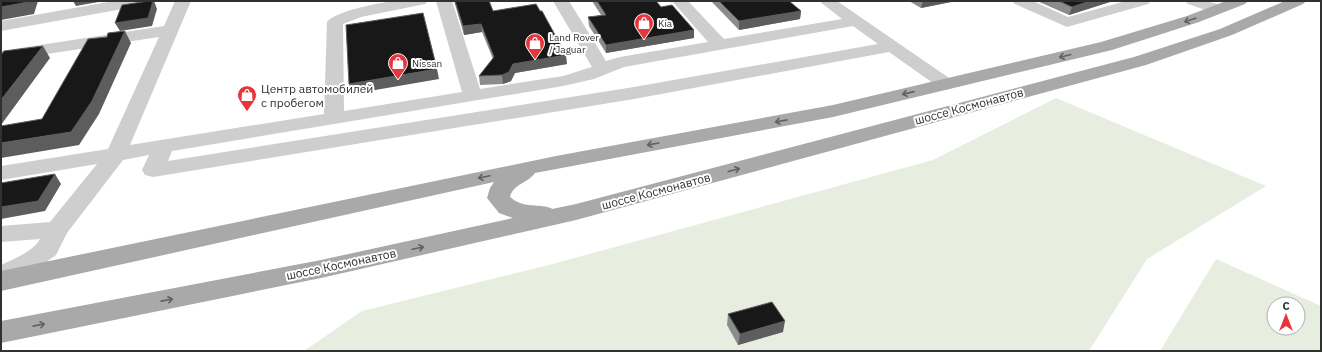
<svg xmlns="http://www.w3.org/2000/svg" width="1322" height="352" viewBox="0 0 1322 352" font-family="'IBM Plex Sans',sans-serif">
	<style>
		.green { fill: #e7eee0; fill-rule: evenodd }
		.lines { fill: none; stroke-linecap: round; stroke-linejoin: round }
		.minor { fill: #cecece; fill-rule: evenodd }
		.major { fill: #a9a9a9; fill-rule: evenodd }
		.wall { fill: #8c8c8c }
		.shaded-wall { fill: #5d5d5d }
		.building { fill: #181818; stroke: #5d5d5d }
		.oneway { stroke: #616161 }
		.labels { text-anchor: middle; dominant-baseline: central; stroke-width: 4; stroke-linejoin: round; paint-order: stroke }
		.far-poi-label { font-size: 10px; fill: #313131; stroke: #fff; text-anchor: start }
		.poi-label { font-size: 12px; fill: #313131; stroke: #fff; text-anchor: start }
		.street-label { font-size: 12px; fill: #313131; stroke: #fff }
	</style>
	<rect width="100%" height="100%" fill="#fff"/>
	<path class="green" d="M1056 98 1266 186 1147 259 1089 351H304L362 311 549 265 933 160Z
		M1216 259 1321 306V351H1160ZM1274 304H1298V328H1274Z"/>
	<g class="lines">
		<path class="minor" d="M114 1H147L144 4 139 6 1 31V21Z
			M175 1H191L130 145 324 114 327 22C335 11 382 2 396 1 406 0 417 1 428 1L425 4 361 17 343 24 344 111 462 92 436 1H452L480 89 563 76 592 67 553 1H569L606 61 620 57 708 42 672 1H688L724 39 842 19 819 1H837L952 80 955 84 952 88 946 90 940 88 889 52 634 99 153 177 145 175 142 170 149 155 123 160 67 233 56 255 35 270 1 285V265C12 260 34 251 40 239L1 242V226L50 222 97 164 1 180V166L108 149 159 37 1 61V51L164 26ZM853 26 878 44 634 87 168 161 172 151 563 86 594 79 624 67Z
			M1012 1H1033L1068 17 1126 1H1151L1148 4 1067 27 1015 4Z
			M1185 1C1197 1 1217 0 1225 9L1222 12 1217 14 1188 4Z"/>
		<path class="major" d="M1226 1H1248L1245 4 1199 22 1112 50 833 117 535 173C528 183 513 184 510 197 524 209 535 203 551 208L552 209 576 204 1134 57 1220 29 1285 1H1306L1303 4 1232 35 1146 65 576 220 321 278 1 343V321L321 260 513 218 499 213 487 198 490 188 494 182 1 291V271L556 156 833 105 1101 42 1187 16Z"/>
	</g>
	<path class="wall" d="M454 1H489L493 11 567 64 515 73 511 81 503 84 480 85 479 76 493 59 482 32 464 35Z
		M592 1H656L661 7 694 38 606 53 589 26 588 17 601 15Z
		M711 1H789L801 11 800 19 739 30Z
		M909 1H956L921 8Z
		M1037 1H1113L1069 15Z
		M728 314 783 332 738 345 727 325Z"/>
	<path class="shaded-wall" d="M28 1H38L34 14 1 20V7Z
		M73 1H104L76 6Z
		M154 1 157 9 152 26 120 31 115 23Z
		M923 1H956L921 8Z
		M1090 1H1113L1069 15 1072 7Z
		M801 11 800 19 739 30V21Z
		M481 24 482 32 464 35 463 26Z
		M694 30V38L606 53V45Z
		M125 31 131 43 99 114 79 145 1 158V143L71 132Z
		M43 46 50 58 1 125V100Z
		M566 55 567 64 515 73 511 81 503 84 502 75 513 64Z
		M437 69 439 79 352 94 349 84Z
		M55 174 61 184 45 211 1 219V207Z
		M785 321 783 332 738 345 740 334Z"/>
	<path class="building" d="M1 1H28V2L1 7Z
		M149 1H153L148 18 115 23 122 5Z
		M455 1H489L493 11 536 4 540 11H542L566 55 513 64 509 72 502 75 479 76 494 57 481 24 463 26Z
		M597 1H656L661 7 672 5 694 30 606 45 588 17 606 15Z
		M719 1H789L801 11 739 21Z
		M1059 1H1090L1072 7Z
		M423 13 437 69 349 84 346 25Z
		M125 31 92 101 71 132 1 143V126L42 119 88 39 107 37 108 33Z
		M43 46 1 100V55L4 51Z
		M55 174 38 201 1 207V183Z
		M772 302 785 321 740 334 728 314Z"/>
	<defs><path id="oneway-shaft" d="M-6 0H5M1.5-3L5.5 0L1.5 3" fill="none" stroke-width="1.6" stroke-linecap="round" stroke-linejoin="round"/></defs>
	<g class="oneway">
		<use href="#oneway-shaft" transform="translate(1190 20) rotate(162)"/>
		<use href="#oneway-shaft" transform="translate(1065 56) rotate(166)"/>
		<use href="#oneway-shaft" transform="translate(908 93) rotate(167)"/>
		<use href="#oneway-shaft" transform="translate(781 121) rotate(169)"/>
		<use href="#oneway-shaft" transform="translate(653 144) rotate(170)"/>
		<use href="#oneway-shaft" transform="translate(734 170) rotate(-15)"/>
		<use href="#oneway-shaft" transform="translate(484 177) rotate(168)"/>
		<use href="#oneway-shaft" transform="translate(418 248) rotate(-12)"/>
		<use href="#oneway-shaft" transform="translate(167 300) rotate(-11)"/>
		<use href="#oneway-shaft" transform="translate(39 325) rotate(-11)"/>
	</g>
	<defs>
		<g id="shop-pin" transform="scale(1)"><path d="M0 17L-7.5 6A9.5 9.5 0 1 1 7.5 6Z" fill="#e6363b" stroke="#fff"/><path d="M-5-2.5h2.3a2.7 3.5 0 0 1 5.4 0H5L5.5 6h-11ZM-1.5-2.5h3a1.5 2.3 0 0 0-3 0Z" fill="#fff"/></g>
	</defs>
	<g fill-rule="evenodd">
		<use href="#shop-pin" x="644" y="23"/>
		<use href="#shop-pin" x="535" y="43"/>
		<use href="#shop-pin" x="398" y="63"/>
		<use href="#shop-pin" x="247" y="95"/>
	</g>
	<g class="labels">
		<g class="far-poi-label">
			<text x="658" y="23">Kia</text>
			<text x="549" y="37">Land Rover<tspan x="549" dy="12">/ Jaguar</tspan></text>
			<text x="412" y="63">Nissan</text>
		</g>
		<g class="poi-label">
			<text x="261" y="88">Центр автомобилей<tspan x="261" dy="14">с пробегом</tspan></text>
		</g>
		<g class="street-label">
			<text transform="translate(969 106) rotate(-15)">шоссе Космонавтов</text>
			<text transform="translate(656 191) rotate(-15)">шоссе Космонавтов</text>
			<text transform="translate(341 264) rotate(-12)">шоссе Космонавтов</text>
		</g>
	</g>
	<rect width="1322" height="352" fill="none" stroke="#313131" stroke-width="4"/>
	<g transform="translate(1286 316)"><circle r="19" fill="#ffffff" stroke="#adadad"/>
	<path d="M0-3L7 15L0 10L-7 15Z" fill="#e6363b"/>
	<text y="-6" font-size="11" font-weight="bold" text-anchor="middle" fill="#313131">С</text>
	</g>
</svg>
